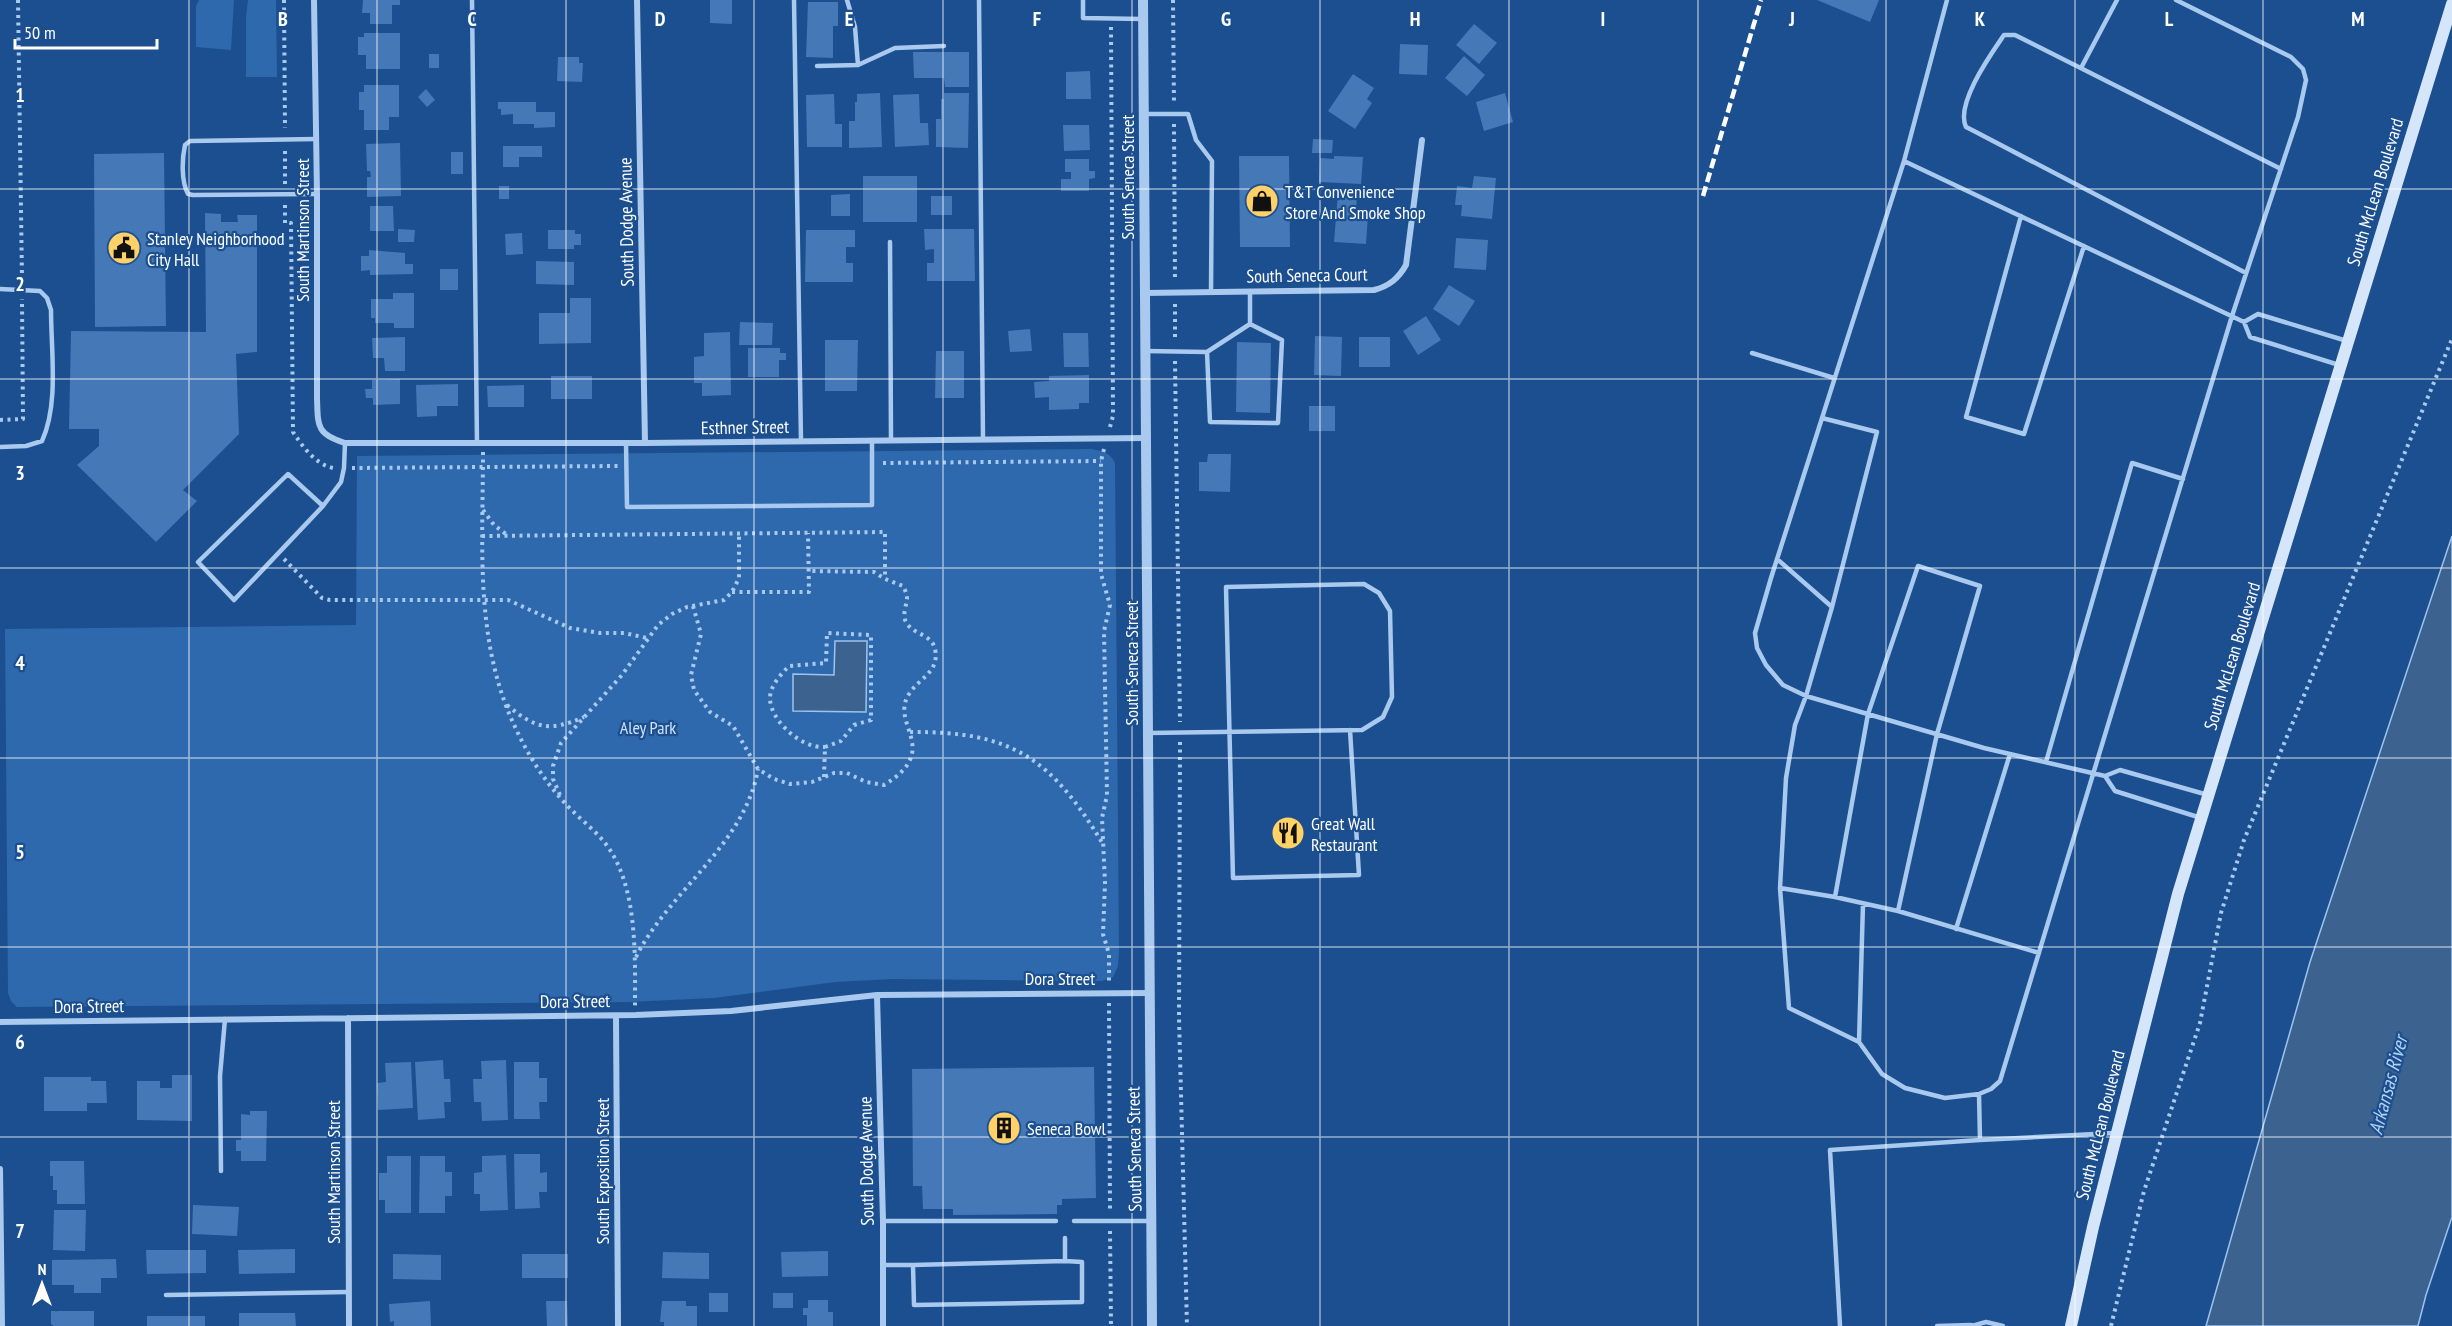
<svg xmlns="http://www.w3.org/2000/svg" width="2452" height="1326" viewBox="0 0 2452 1326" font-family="'PT Sans Narrow',sans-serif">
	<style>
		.green { fill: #2e69ad }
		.water { fill: #3c6290; stroke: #9cc4f0; stroke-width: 1.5 }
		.building { fill: #4478b7 }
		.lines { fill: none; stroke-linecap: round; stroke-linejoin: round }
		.path { stroke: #a9c9ee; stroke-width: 4; stroke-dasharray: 3 4.5; stroke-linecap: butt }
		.service { stroke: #a9c9ee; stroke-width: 4.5 }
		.minor { stroke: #a9c9ee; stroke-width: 6 }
		.tertiary { stroke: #a9c9ee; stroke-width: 10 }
		.secondary { stroke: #d6e6fa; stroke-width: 12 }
		.rail { stroke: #fff; stroke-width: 4.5; stroke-dasharray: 10 4.5; stroke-linecap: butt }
		.grid { fill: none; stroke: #fff; stroke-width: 1.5; stroke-opacity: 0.55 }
		.labels { text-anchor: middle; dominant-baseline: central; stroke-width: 4.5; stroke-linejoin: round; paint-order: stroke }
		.street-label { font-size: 18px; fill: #fff; stroke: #1b4f8f }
		.poi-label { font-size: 18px; fill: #fff; stroke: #1b4f8f; text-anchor: start }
		.park-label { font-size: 18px; fill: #cfe3fa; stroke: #1b4f8f }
		.water-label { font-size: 20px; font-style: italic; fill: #b5d3f5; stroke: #1b4f8f }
		.grid-label { font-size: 20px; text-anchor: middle; font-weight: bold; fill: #fff; stroke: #1b4f8f; stroke-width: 4.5; stroke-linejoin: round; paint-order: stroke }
	</style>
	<rect width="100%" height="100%" fill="#1b4f8f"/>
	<path class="green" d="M199 0H234L231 50 196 47V6Z
		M248 0H276L277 77H246V17Z
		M1091 449C1102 451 1110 452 1115 463L1119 952 1118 966 1113 977 1102 981 893 979 835 982 714 998 627 1002 17 1007 11 1001 8 993 5 629 356 625 357 456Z"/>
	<path class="water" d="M2452 536V1217L2426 1295 2418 1326H2206L2310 962Z
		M835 641H867L866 712 793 711V674L834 675Z"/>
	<path class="building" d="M363 0H400V5H392V24H370V13H362Z
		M710 0H732V24L710 23Z
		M1817 0H1879L1870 22Z
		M808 2H838V26H833V58L806 57Z
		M1474 24 1497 43 1479 64 1456 45Z
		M364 33H400V69H366V55H358V37H364Z
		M1400 44 1428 45 1427 75 1399 74Z
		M913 52H969V87H945L944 78H914Z
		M429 54H439V68H429Z
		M1464 56 1485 75 1467 96 1445 78Z
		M558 57H579V63H583L582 82 557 81Z
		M1090 71 1091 99H1066V72Z
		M1353 74 1374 88 1367 99 1372 103 1355 129 1328 111Z
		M364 85H399V117H389V130H364V110H359V92H364Z
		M426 89 435 100 427 107 418 97Z
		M880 93 882 147 849 148V121H855V102H857V94Z
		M944 93H969L968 148 936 147V119H941V99H944Z
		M1505 93 1513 122 1484 131 1476 102Z
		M834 94 835 124H842V147H807L806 95Z
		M919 94 920 123H928L929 145 895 147 893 95Z
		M498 102H536V112H555V127L534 128V124H513V114L501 115V109H498Z
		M1063 125H1089L1090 150 1064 151Z
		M1313 139 1333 140 1332 153H1312Z
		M400 143 401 196 367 197V177H371L370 171H367L366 144Z
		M503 146H542V157H519V167H503Z
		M451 152H463V174H451Z
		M164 153 166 326 95 327 94 154Z
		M1239 156H1289L1290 247H1240Z
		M1334 156 1363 157 1361 184 1319 182 1320 158 1334 159Z
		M1065 159H1089V171H1095V178L1089 179V191H1061V179H1071V172H1065Z
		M863 176H917V222H863Z
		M1474 176 1496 178 1492 219 1461 216 1462 205H1455L1457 186 1472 188Z
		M499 186H509V199H499Z
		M1338 193 1357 194 1356 214 1368 215 1366 244 1334 242Z
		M850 194V216H831V195Z
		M931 196H952V215H931Z
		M370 206H393L394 231H370Z
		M205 213 221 214V222H238L237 215H257V352L236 354 239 434 183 490 197 501 156 542 77 465 99 446V429H69L71 331 206 332Z
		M398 229 415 230 414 242H398Z
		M924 229H974L975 281H927V263H934V249L925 250Z
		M548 230H575V234H581V245H574V249H548Z
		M806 230H855V247H846V263H853V282H805Z
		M522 233 523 254 506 255 505 234Z
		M1456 238 1488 240 1486 270 1454 268Z
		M369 250 405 253V264H413V274L370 275V270L361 271V256H369Z
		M536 261 574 262V285L536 284Z
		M440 269H458V290H440Z
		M1449 285 1475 301 1459 326 1433 309Z
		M393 293H414V328H394V323H375V318H371V299H393Z
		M570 298H591V343L539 344V313H570Z
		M1426 316 1441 340 1418 355 1403 331Z
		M740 322 773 323 772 345H739Z
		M1030 329 1032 351 1010 352 1008 331Z
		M730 332 731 395 702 396V383H694V357L704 356V333Z
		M1063 333H1088L1089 367H1064Z
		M1315 336 1342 337 1341 376 1314 375Z
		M405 337V371H385L384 358H373L372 338Z
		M1359 337H1390V367H1359Z
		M825 340H858L857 391H825Z
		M1237 342 1271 343 1270 413 1236 412Z
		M748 348H780V353H786V360H779V377H748Z
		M936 351H964V398H935Z
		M1089 375V403H1079V409L1049 410V397L1035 398 1034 382 1049 381V376Z
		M551 376H592V399H551Z
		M400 379V404L373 405V398H366L365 389H372V380Z
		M458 384V406H437V416L417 417 416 385Z
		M524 385V407H488L487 386Z
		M1309 406H1335V431H1309Z
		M1208 454H1231L1230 492 1199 491V462H1207Z
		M443 1060 444 1079H450L451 1102H444L445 1118 418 1120 415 1062Z
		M506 1060 508 1120 482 1121 481 1102H474L473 1079H482L481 1061Z
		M411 1062 413 1108 378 1110 377 1083 386 1082 385 1063Z
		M514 1062H539V1078H547V1102H539L540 1119H514Z
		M1094 1067 1096 1198 1062 1199V1205H1057V1214L953 1215V1209H923L922 1186H913L912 1069Z
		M172 1075H192V1121L137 1120V1081H160V1088H172Z
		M44 1077H91V1081H106L107 1103H87V1111H44Z
		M250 1111H267L266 1161H241V1151H236V1140H241V1114L250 1115Z
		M514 1154H540V1173L547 1172V1192H539L540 1208 515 1209Z
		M506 1155 508 1210 480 1211V1194H474V1173L482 1172V1156Z
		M387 1156H411V1213H385V1200H379V1173H387Z
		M420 1156H445V1172H452V1196H445V1213H419Z
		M50 1161H84L85 1204H57V1190H53V1176H50Z
		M193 1205 239 1207 237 1236 192 1234Z
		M54 1210H86L85 1251 53 1250Z
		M295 1249V1273L239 1274 238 1250Z
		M146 1250H206V1273L147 1274Z
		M828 1251V1276L782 1277 781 1252Z
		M663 1252 709 1253V1279L662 1278Z
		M393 1254 441 1255V1280L393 1279Z
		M522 1254H568V1278H522Z
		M116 1259 117 1278H101V1293H74V1285H52V1260Z
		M709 1293H728V1312H709Z
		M773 1293H793V1308H773Z
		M808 1300H828V1312H833V1326H807V1315H803V1308H808Z
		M430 1301 431 1326H394V1321L390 1322 389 1304Z
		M546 1301H567L568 1326H547Z
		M662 1301H686V1306H697V1326H664V1322H660Z
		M51 1311H94V1326H54L51 1324Z
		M239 1313H295L296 1326H239Z
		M147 1316H205V1326H147Z"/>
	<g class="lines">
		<path class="path" d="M18 0 22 279
			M284 0 285 128
			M1173 0 1174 104
			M1174 124 1175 281
			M285 151V185
			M285 205V223H291L293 432C303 447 315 464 333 468
			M1175 304V341
			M1175 361 1180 722
			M0 420 23 419 22 299
			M1110 427 1113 416 1111 27
			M1104 449 1101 461V574L1110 605 1104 631 1107 795 1102 818 1105 883 1103 934 1109 954V983
			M483 452C483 546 474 642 516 729 528 755 544 780 563 801 576 816 593 828 605 843 638 885 635 955 635 1006
			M883 463 1101 461
			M352 468 618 466
			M483 510 494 525 507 535
			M482 536 885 532V579
			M284 559 322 598 330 600H508L570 628 600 633H624L647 638
			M732 592H809L808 533
			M693 606 701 634 691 675 694 690 710 712 733 726 758 769 774 779 790 784 812 782 834 773H847L866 782 884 785C943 749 889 725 909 694 919 678 940 672 935 649 932 635 916 635 908 625 901 617 906 607 907 599 907 594 905 590 903 586L885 579 874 572 809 571
			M507 705C536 729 549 732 584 717
			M910 732C1012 731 1051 758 1103 844
			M1180 742 1179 1017 1187 1326
			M824 777 825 747 841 741 854 725 871 720V635L827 633 826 663 789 666C781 674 770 686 770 698 770 721 802 749 825 747
			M560 795 553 779V766L561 743 622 675 658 625 672 614 687 607 724 600 732 592 739 578V534
			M636 957C669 891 745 845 758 769
			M1109 1003 1110 1211
			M1110 1231 1111 1326
			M2111 1326 2144 1191 2200 1023 2221 913 2244 840 2452 339"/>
		<path class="service" d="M472 0 477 443
			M794 0 801 441
			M979 0 983 439
			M1083 0V18L1143 19
			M1947 0 1904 161 2244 322
			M858 65 895 48 944 46
			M817 66 858 65 855 27 847 0
			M2081 68 2117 0
			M1144 114H1188L1196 140 1212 161 1211 292
			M316 139 190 141 185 145C182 159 181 181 188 194L193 195 317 194
			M1904 161 1771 578 1755 633 1757 648 1766 665 1783 685 1806 696 1984 748 2105 776
			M2021 216 1966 417 2024 434 2084 246
			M890 242 891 440
			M2246 273 1972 130 1966 127C1955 104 1991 54 2004 35H2015L2281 169
			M0 289 40 291 47 298 51 310C51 351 59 404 42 441L26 446 0 447
			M1250 291V324
			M1145 351 1207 352 1250 324 1282 340 1278 423 1210 422 1207 352
			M1752 353 1834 378
			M2339 365 2250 337 2244 322 2258 314 2347 341
			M1822 418 1877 432 1832 607 1806 696 1795 725 1786 778 1780 888 1835 897 1898 911 2039 953
			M626 443 627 507 872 505V440
			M323 506 288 474 198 562 234 600 323 506 341 482 344 468 345 443
			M1777 559 1832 607
			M1148 733 1362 730 1383 717 1392 697 1390 611 1379 593 1364 584 1226 587 1233 878 1359 875 1350 730
			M2046 762 2132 463 2183 479
			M2201 818 2115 791 2105 776 2120 770 2208 795
			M1780 888 1789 1008 1859 1042 1882 1074 1905 1088 1945 1098 1979 1094
			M1835 897 1868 714 1918 566 1980 586 1937 734 1898 911
			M1956 929 2010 754
			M1859 1042 1863 904
			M2114 1133 1980 1140 1979 1094 1991 1089 2000 1081 2232 316 2298 117 2306 80 2303 69 2291 57 2176 0
			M221 1171 220 1076 225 1019
			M883 1221H1056
			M1074 1221H1152
			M1065 1238V1261L913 1265 914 1305 1082 1302V1262L1065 1261
			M883 1265H913
			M166 1295 349 1292
			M1840 1326 1830 1150 1980 1140
			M1937 1326 1971 1325
			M1972 1326 1986 1322 2003 1326"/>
		<path class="minor" d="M314 0 317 194V398C318 426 316 434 345 443H645L1146 438
			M637 0 645 443
			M1144 293 1374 290C1389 286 1398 279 1406 265L1422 140
			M877 995 883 1221V1326
			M616 1016 618 1326
			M348 1018 349 1326
			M0 1022 636 1015 731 1011 877 995 1150 993
			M0 1169 2 1326"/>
		<path class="tertiary" d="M1143 0 1152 1326"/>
		<path class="secondary" d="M2071 1326 2093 1227 2178 894 2452 4"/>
		<path class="rail" d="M1703 196 1761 0"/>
	</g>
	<path class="grid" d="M189 0V1326M377 0V1326M566 0V1326M754 0V1326M943 0V1326M1132 0V1326M1320 0V1326M1509 0V1326M1698 0V1326M1886 0V1326M2075 0V1326M2263 0V1326M0 189H2452M0 379H2452M0 568H2452M0 758H2452M0 947H2452M0 1137H2452"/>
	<defs>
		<g id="shop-disc" transform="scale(1.725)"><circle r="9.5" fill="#ffd166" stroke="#1b4f8f"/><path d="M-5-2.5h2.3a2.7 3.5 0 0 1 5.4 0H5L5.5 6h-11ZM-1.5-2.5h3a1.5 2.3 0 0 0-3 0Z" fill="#111"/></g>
		<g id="civic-disc" transform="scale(1.725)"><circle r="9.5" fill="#ffd166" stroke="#1b4f8f"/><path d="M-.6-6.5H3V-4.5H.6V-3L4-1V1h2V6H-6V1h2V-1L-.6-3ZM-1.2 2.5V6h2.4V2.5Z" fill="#111"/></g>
		<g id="restaurant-disc" transform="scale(1.725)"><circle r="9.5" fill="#ffd166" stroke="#1b4f8f"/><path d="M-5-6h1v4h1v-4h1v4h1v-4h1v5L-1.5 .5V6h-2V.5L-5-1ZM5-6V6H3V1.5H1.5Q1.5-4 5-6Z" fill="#111"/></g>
		<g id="building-disc" transform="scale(1.725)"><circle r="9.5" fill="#ffd166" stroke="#1b4f8f"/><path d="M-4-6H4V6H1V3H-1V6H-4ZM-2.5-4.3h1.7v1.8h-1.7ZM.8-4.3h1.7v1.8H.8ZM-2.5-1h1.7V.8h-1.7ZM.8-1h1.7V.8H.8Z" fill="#111"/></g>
	</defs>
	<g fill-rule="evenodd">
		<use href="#shop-disc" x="1262" y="201"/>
		<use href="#civic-disc" x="124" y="248"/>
		<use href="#restaurant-disc" x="1288" y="833"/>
		<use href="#building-disc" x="1004" y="1128"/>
	</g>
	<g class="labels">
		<g class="street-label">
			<text transform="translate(1127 177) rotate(-90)">South Seneca Street</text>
			<text transform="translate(2375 192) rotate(-73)">South McLean Boulevard</text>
			<text transform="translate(626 222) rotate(-91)">South Dodge Avenue</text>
			<text transform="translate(302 230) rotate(-90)">South Martinson Street</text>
			<text transform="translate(1307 275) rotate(-1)">South Seneca Court</text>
			<text transform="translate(745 427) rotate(-1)">Esthner Street</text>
			<text transform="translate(2232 656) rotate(-73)">South McLean Boulevard</text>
			<text transform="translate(1131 663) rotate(-90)">South Seneca Street</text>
			<text x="1060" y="978">Dora Street</text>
			<text transform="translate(575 1001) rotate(-1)">Dora Street</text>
			<text transform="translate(89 1006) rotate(-1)">Dora Street</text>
			<text transform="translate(2100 1125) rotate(-76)">South McLean Boulevard</text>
			<text transform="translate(1134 1149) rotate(-91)">South Seneca Street</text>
			<text transform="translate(866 1161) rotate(-91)">South Dodge Avenue</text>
			<text transform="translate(602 1171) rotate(-90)">South Exposition Street</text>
			<text transform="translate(333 1172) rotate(-90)">South Martinson Street</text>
		</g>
		<g class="poi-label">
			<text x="1285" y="191">T&amp;T Convenience<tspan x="1285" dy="21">Store And Smoke Shop</tspan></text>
			<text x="147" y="238">Stanley Neighborhood<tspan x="147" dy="21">City Hall</tspan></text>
			<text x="1311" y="823">Great Wall<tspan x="1311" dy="21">Restaurant</tspan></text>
			<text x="1027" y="1128">Seneca Bowl</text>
		</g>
		<g class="park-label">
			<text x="648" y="727">Aley Park</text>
		</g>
		<g class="water-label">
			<text transform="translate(2388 1085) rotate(-75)">Arkansas River</text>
		</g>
	</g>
	<g class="grid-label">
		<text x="283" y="26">B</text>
		<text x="472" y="26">C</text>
		<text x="660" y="26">D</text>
		<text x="849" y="26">E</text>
		<text x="1037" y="26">F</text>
		<text x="1226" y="26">G</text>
		<text x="1415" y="26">H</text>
		<text x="1603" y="26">I</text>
		<text x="1792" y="26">J</text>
		<text x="1980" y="26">K</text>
		<text x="2169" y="26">L</text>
		<text x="2358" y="26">M</text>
		<text x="20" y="102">1</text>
		<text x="20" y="291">2</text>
		<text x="20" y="480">3</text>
		<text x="20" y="670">4</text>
		<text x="20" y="859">5</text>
		<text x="20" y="1049">6</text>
		<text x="20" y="1238">7</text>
	</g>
	<g transform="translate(42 1284)" stroke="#1b4f8f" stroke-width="4.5" paint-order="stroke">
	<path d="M0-4.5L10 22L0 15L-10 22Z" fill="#ffffff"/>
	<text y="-9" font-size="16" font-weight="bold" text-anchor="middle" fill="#ffffff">N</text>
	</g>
	<path d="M15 39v9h142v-9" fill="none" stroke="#ffffff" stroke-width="3"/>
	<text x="24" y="39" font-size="18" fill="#ffffff" stroke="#1b4f8f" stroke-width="4.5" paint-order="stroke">50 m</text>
</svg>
